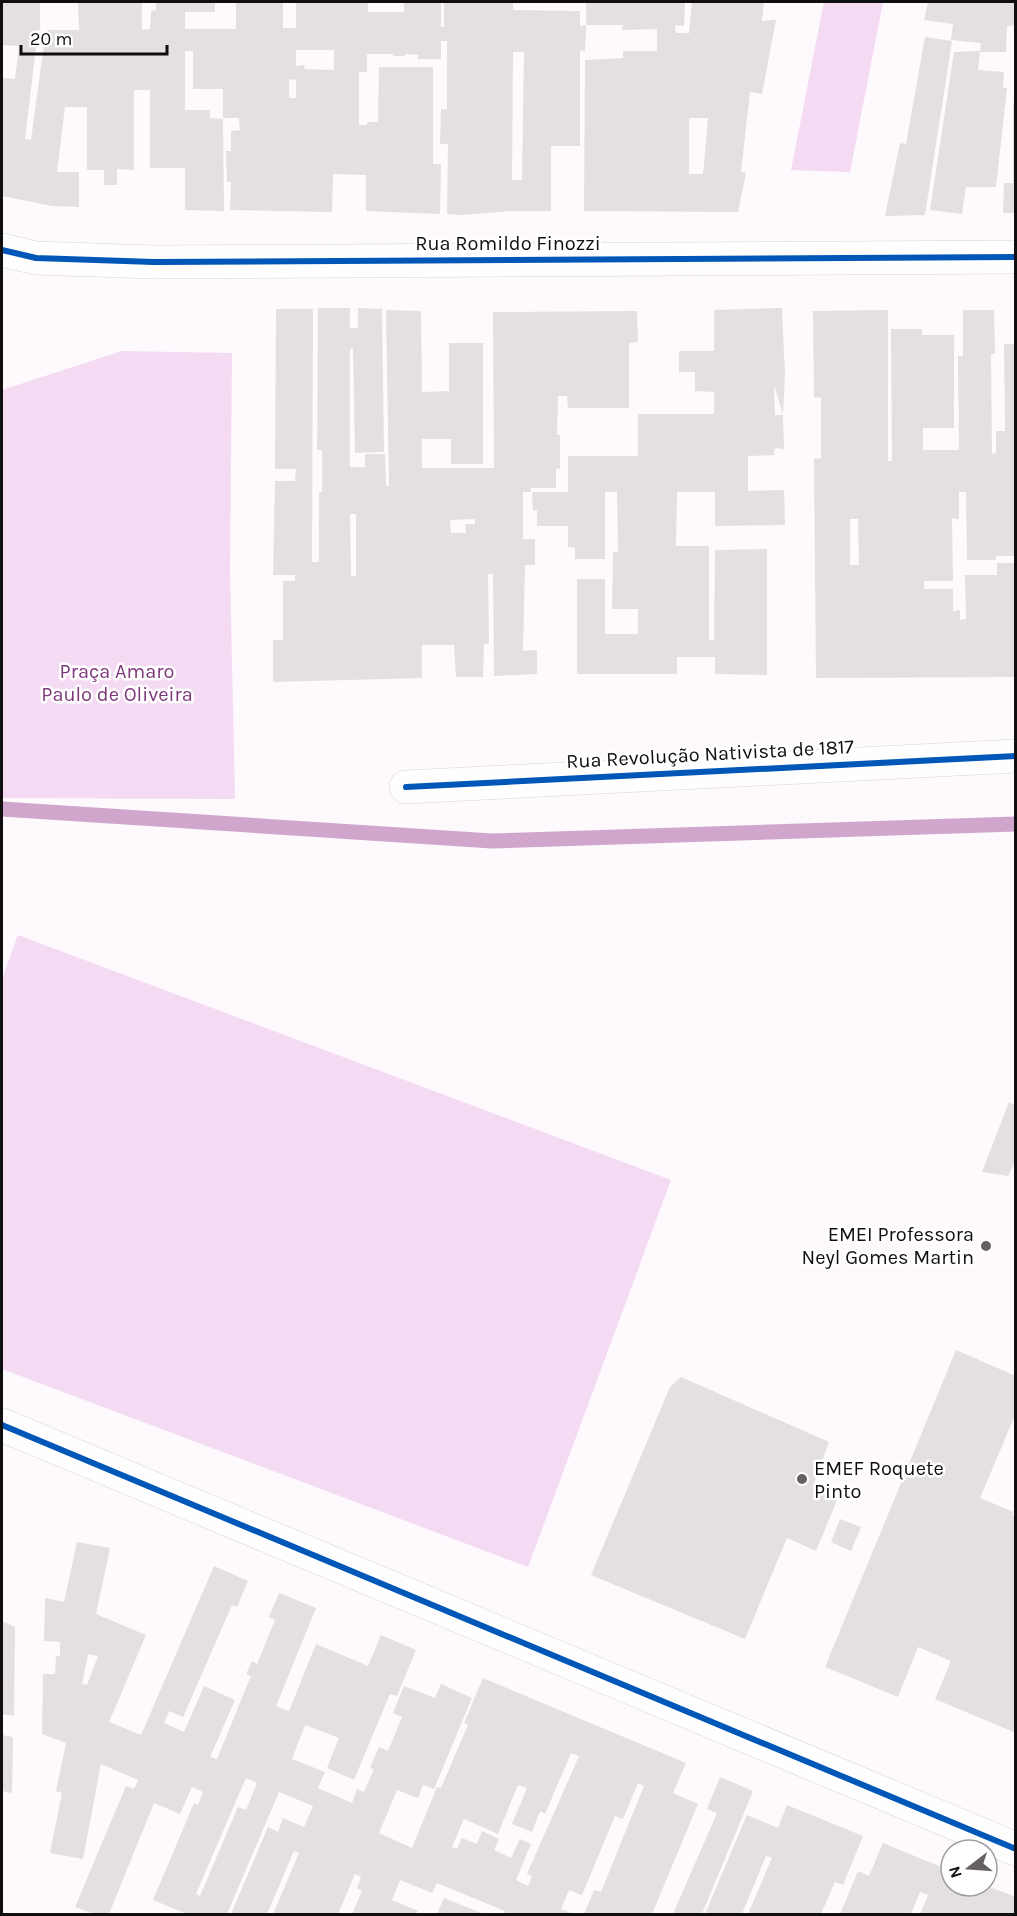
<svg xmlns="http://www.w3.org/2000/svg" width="1017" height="1916" viewBox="0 0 1017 1916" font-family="Karla,sans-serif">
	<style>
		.green { fill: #f4daf2 }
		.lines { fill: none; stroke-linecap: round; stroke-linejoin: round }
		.stream { stroke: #d0a6cd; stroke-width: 15 }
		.building { fill: #e3dfe2; fill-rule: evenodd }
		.street-casing { stroke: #d7d3d7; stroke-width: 34 }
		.street { stroke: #fffeff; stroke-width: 33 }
		.cycleway-casing { stroke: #fff; stroke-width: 10 }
		.cycleway { stroke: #0057b8; stroke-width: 6 }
		.poi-dot { fill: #646063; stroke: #fff; stroke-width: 2 }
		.labels { text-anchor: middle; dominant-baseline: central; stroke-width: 5; stroke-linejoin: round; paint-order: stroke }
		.street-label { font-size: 20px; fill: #110e10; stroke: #fff }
		.park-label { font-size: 20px; fill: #7d377a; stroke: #fff }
		.poi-label { font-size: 20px; fill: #110e10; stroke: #fff; text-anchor: end }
	</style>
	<rect width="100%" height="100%" fill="#fdf9fd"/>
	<path class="green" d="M824 2H883L850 172 791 170Z
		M122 351 232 353 230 571 235 799 2 798V390Z
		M18 935 671 1180 528 1567 2 1369V979Z"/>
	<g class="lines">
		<path class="stream" d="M2 809 492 841 1016 824"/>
	</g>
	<path class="building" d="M3 2H40V30H38L25 139 31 140 46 30H79L78 2H142V30L150 29 151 11 156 10V2H215V12H185V29H236V2H283V28H296V2L368 3V12H404V2H441V27H444V2H513V10L580 11V26L586 25 585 51 580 50V146H551V211H511L463 215 447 214 448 144H440L441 109 447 110V41H441V59H418V55L405 54V56H393V54H367V72H359V125H367V122H378L379 67H433V164H441L440 214 366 211V175L333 174 332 212 230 210 231 182H227L226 151H231V131L240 130 239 118H223V89H193V51H185V110H210V118L223 119 224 211 185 210V168H150V90H134V170L117 169V185H104V170H87V107H65L57 172H79V207L52 206 2 196V78L15 79 19 46 2 45ZM296 50H334V70L304 69 305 65 296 66ZM513 52H524L522 180H512ZM289 79 296 80V98H289Z
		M586 2H685L684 26 675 25 676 33H689L692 2H764L762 21 776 20 762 94 750 92 741 172 746 173 738 212 584 211 585 60 623 58V51H657V29L622 30 623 25H586ZM689 118H708L703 174H689Z
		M928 2H1016V25L1007 26 1006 52H980L978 70 1004 72 1003 88H1007L996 187H966L962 214 930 210 954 52 980 51 981 43 951 40 953 24 924 20Z
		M925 37 952 41 925 215 885 216 900 143 906 144Z
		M1013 103H1016V213H1003L1004 183H1013Z
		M318 308H350V328H358V308L382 309 384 452 355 453 353 348 350 349V467H365V454H385L386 486H389L386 310 421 311 422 392 449 391V343H483V464H451V439H422V468H494L493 312 637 311 638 342 629 343V408H568L567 396H558L557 435H560V469L556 468V488H531V492H523V539H535V565H525L523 651 537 650V674L494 676 493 574H488L489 644H484L483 677H456L454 645H422V678L273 682V640H283V581H295V575H273L275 481H295L296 469H275L276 309H313L312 562H319V492H322V450H317ZM350 514H356V576H351ZM475 519V524H465L466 533H451L450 520Z
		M782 308 785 375 783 414 774 385 775 415H783L784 449 775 448 774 455 748 456V491L784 490 785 525 715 526V492H677L676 546H709V640H714L715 550 767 549V675L715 674V657H677V674H577V579H605V634H638V609H612L613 552H618L617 492H605V559H575V548L568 547V526H537V510H533L532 492H568V456H638V414H714V392L695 391V372H679V351H714V310Z
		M888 310V461H892L891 329H922V335H954V428H923V450H959L958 356H963V310H994L995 354H991L992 454 996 453V431H1005L1004 344H1016V430H1014L1016 556H996V560H967L966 492H959V519L952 518 953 581H924V589H953V611L960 610V620L966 619 965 575H997V563H1016V677L816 678 814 459 821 458V398L814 397 813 311ZM850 519H858L859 565H850Z
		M1009 1102 1016 1106V1160L1008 1176 982 1172Z
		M956 1350 1016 1376V1413L980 1498 1014 1512 1012 1515 1016 1517V1733L935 1699 951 1661 918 1647 898 1697 825 1667Z
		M681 1377 829 1442 813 1486 837 1500 816 1551 787 1538 745 1639 591 1575 670 1387Z
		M840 1519 861 1527 851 1551 831 1542Z
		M77 1542 110 1548 96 1614 146 1635 109 1722 141 1735 214 1566 248 1581 237 1607 232 1605 183 1717 169 1711 164 1723 184 1732 204 1686 235 1700 210 1757 217 1759 251 1676 246 1674 252 1661 257 1664 275 1620 269 1617 279 1593 316 1608 276 1706 285 1710 289 1711 316 1644 368 1666 381 1635 416 1650 397 1696 390 1694 354 1780 327 1768 339 1738 305 1725 292 1759 325 1772 318 1788 352 1803 357 1789 364 1792 374 1769 370 1768 379 1747 388 1751 402 1717 393 1713 404 1686 435 1698 441 1684 472 1698 434 1789 423 1785 418 1798 397 1790 379 1833 412 1848 437 1787 441 1788 468 1725 464 1723 483 1678 686 1763 673 1793 698 1804 652 1914H584L594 1890 601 1892 644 1786 638 1783 623 1819 615 1816 582 1895 569 1890 561 1909 573 1914H507L504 1913 505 1911 437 1883 432 1893 400 1880 392 1900 418 1911 416 1914H352L362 1891 357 1888 361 1877 355 1874 338 1914H273L299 1853 294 1851 267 1914H231L268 1827 278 1832 283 1818 304 1827 313 1806 279 1792 227 1914H187L153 1900 194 1803 198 1805 203 1792 192 1787 180 1814 154 1803 109 1914H94L75 1907 126 1786 134 1789 138 1780 101 1764 83 1859 50 1853 62 1793 56 1791 66 1743 42 1734 43 1674H55L56 1656H60V1642L44 1641 45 1598 64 1602ZM88 1654 98 1656 87 1685 82 1684ZM571 1753 579 1756 527 1874 532 1876 528 1886 516 1880 531 1844 520 1839 511 1858 494 1850 499 1839 482 1831 477 1844 462 1838 457 1849 452 1847 464 1819 498 1834 518 1785 527 1788 512 1824 532 1832 540 1811 545 1814ZM246 1778 257 1783 246 1810 238 1807 200 1896 196 1894Z
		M2 1621 15 1627 14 1716 2 1714Z
		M2 1735 13 1737 12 1793 2 1791Z
		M720 1777 753 1791 702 1914H673L717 1813 707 1809Z
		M787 1805 863 1836 843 1885 835 1882 821 1914H748L772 1858 766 1856 742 1914H705L747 1815 778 1828Z
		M883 1843 951 1871V1886H987L1016 1897V1914H920L928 1895 920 1892 911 1914H840L858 1871 869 1876Z
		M444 1898 484 1914H437Z"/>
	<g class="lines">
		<g class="street-casing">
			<path id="street" d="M2 250 36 258 154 262 1016 257
				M406 787 1016 756
				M2 1425 1016 1849"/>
		</g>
		<use href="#street" class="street"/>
		<g class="cycleway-casing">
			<path id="cycleway" d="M2 250 36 258 154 262 1016 257
				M406 787 1016 756
				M2 1425 1016 1849"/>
		</g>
		<use href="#cycleway" class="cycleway"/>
	</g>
	<g class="poi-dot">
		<circle cx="986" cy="1246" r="6"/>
		<circle cx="802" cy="1479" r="6"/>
	</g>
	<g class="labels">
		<g class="street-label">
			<text x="508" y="243">Rua Romildo Finozzi</text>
			<text transform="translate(710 754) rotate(-3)">Rua Revolução Nativista de 1817</text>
		</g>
		<g class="park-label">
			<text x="117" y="671">Praça Amaro<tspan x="117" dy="23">Paulo de Oliveira</tspan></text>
		</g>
		<g class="poi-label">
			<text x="974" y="1234">EMEI Professora<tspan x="974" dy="23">Neyl Gomes Martin</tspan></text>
			<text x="814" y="1468" text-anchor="start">EMEF Roquete<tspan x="814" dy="23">Pinto</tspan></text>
		</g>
	</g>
	<rect width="1017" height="1916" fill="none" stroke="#110e10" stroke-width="6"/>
	<g transform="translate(969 1868) rotate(253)"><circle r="28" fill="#ffffff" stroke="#a09f9f" stroke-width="1.5"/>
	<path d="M0-4.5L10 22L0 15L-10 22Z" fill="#646063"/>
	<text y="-9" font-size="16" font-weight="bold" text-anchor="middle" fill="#110e10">N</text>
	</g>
	<path d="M21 45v9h146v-9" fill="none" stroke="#110e10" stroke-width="3"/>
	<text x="30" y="45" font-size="18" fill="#110e10" stroke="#ffffff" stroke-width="4.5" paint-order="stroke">20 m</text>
</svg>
